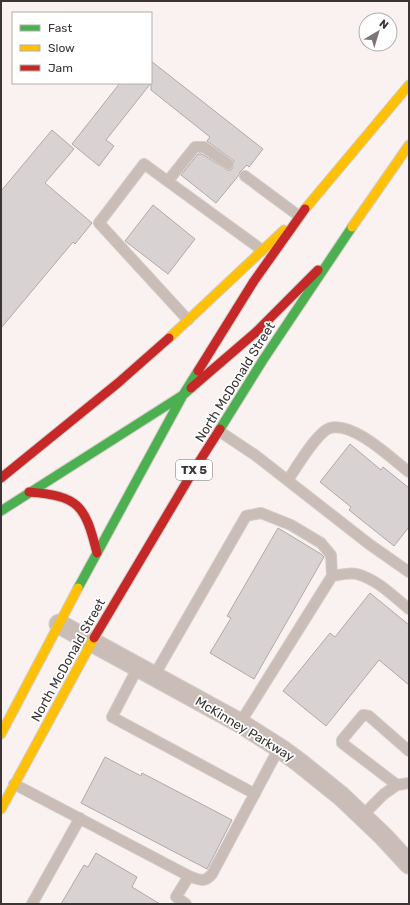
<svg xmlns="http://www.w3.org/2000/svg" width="410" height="905" viewBox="0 0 410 905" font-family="Rubik,sans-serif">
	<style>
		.building { fill: #d8d3d2; stroke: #b0a9a9 }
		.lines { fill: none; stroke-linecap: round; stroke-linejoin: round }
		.lane-casing { stroke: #d3cdcb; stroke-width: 12 }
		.street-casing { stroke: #d3cdcb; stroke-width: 21 }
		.fast-casing { stroke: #d3cdcb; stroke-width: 11 }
		.slow-casing { stroke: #d3cdcb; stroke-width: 11 }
		.jam-casing { stroke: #d3cdcb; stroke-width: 11 }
		.lane { stroke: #cabcb6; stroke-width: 10 }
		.street { stroke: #cabcb6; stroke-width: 19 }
		.fast { stroke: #4caf50; stroke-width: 9 }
		.slow { stroke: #ffc107; stroke-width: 9 }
		.jam { stroke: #c62828; stroke-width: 9 }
		.labels { text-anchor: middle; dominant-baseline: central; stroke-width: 3.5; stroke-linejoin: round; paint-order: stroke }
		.shield { fill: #fff; stroke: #757171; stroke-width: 1 }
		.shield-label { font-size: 12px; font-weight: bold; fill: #3a3434 }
		.street-label { font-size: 13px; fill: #3a3434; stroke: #fff }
	</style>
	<rect width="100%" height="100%" fill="#faf2f0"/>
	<path class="building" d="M151 61 263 149 249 167 247 165 240 172 239 175 216 203 181 175 198 154H202L227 170H231L233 167 234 161 207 141 210 137 151 90Z
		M120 83H151L106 140 114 146 99 166 72 144Z
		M52 130 74 149 45 183 92 223 75 244 73 242 1 328V191Z
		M153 205 195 239 168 274 125 241Z
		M350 444 381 470 383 467 409 488V527L394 546 349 510 351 507 320 482Z
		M278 528 321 554 324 557 254 679 210 653 231 618 227 616Z
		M370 593 409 625V685L379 660 326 726 283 691 330 633 335 637Z
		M105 757 141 776 142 773 232 820 207 869 81 803Z
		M96 853 137 877 132 887 160 904H61L84 865 88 867Z"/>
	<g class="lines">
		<g class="lane-casing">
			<path id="lane" d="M245 176 299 216
				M168 181 195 147H204L228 164
				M188 320 99 223 144 164 262 250
				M219 431 255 455 369 544 409 572
				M288 480C296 468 317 432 330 428 353 421 392 459 409 472
				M138 667 112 717 255 794
				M154 676 246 516 261 513 291 525 321 543 331 555 332 576
				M240 723 332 576C340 575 349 572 357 574 378 580 393 596 409 609
				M14 784 189 876 176 897 186 904
				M397 785 342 743V740L363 715 369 716 409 751
				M362 816 384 794 397 785 409 783
				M189 876C199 880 205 883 212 874L279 748
				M32 904 80 818"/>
		</g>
		<g class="street-casing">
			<path id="street" d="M59 624 240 723 281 749 300 763 341 796 383 836 409 864"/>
		</g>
		<g class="fast-casing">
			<path id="fast" d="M220 429 263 360 352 227
				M1 511 183 395 191 388
				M78 588 183 395 198 371"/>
		</g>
		<g class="slow-casing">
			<path id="slow" d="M305 209 409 85
				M352 227 409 145
				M169 338 284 230
				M1 734 78 588
				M1 809 94 638"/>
		</g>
		<g class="jam-casing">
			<path id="jam" d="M198 371 254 281 305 209
				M191 388 255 333 318 270
				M1 478 118 383 169 338
				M29 492C79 496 85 505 97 553
				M94 638 192 473 220 429"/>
		</g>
		<use href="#lane" class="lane"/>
		<use href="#street" class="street"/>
		<use href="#fast" class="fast"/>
		<use href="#slow" class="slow"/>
		<use href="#jam" class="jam"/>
	</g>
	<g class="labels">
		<rect class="shield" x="176" y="460" width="36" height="20" rx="3"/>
		<g class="shield-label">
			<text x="194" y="470">TX 5</text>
		</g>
		<g class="street-label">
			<text transform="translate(235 382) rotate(-58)">North McDonald Street</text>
			<text transform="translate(68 660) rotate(-61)">North McDonald Street</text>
			<text transform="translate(245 729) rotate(31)">McKinney Parkway</text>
		</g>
	</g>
	<rect width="410" height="905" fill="none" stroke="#3a3434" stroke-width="4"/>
	<rect x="12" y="12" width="140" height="72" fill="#ffffff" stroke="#b0aeae"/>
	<rect x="20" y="25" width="20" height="6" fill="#4caf50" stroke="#b0aeae"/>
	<text x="48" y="32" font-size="12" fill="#3a3434">Fast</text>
	<rect x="20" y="45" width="20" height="6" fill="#ffc107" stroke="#b0aeae"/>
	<text x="48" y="52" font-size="12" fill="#3a3434">Slow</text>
	<rect x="20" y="65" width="20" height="6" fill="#c62828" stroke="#b0aeae"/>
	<text x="48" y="72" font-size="12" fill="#3a3434">Jam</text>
	<g transform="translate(378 32) rotate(38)"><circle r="19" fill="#ffffff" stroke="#b0aeae"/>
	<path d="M0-3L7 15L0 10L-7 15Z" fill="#7d7676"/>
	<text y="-6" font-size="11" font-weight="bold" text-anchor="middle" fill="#3a3434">N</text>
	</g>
</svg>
